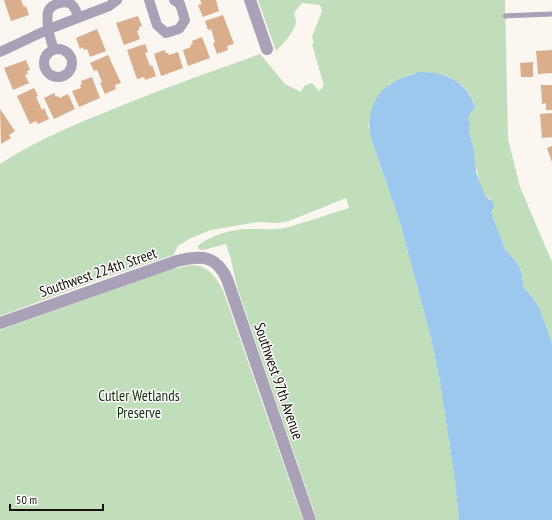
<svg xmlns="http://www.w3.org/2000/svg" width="552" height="520" viewBox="0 0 552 520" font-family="'PT Sans Narrow',sans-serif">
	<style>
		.green { fill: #c0deba }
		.water { fill: #9cc8ee }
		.building { fill: #dbae8b }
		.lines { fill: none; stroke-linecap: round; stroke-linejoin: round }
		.service { stroke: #a9a1b7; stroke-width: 5 }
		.minor { stroke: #a9a1b7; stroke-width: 10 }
		.tertiary { stroke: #a9a1b7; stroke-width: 12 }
		.labels { text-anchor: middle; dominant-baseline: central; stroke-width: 3; stroke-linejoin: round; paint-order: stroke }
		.street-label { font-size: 15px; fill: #160d04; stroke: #fff }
		.park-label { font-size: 15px; fill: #0f3308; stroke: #fff }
	</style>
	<rect width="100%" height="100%" fill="#fbf6f0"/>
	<path class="green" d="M258 0H505L508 139 520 187 552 262V343L540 309 533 298 524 288 521 271 517 263 505 249 491 212 490 198 485 196 481 188 474 158 475 153 469 132 470 125 467 117 472 112 474 103 470 94 463 86 449 77 427 72 411 74 388 85 368 125 371 138 400 223 431 338 440 382 455 481 459 520H317L237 287 231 260 226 244 203 250 198 249V246C208 236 233 229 247 229 259 229 272 230 284 228 306 223 327 214 349 208L346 198 289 221 278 223 257 222 211 230 189 239 178 246 173 255 98 280 0 316V164C32 143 66 128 101 114 153 92 207 73 260 54L285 84 301 92 304 86 312 83 319 91 324 86 312 44 314 43 312 37 322 11 320 5 302 3 294 13C295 16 296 20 296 23 294 32 282 45 276 51Z
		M192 265C209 266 215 276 223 290L303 520H0V330L169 270Z"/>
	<path class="water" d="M420 72C444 71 469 83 475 107L468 117 470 125 469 132 475 153 474 158 476 166V172L485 196 493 202 494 207 491 212 505 249 517 263 521 271 524 288 533 298 540 309 552 343V520H459L455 481 440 382 431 338 400 223 371 138C366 120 372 96 389 85 398 79 409 75 420 72Z"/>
	<path class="building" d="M4 0H21L24 7 26 6 29 15 11 21Z
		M200 0H216L219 11 203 17 198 5 202 4Z
		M223 15 234 44 227 46 228 50 217 54 213 43 215 42 211 29 208 30 205 21Z
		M138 16 142 26 139 27V30L137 31 140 39 124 45 116 23Z
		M97 29 106 51 90 57 87 49 84 50 83 47 80 49 76 38Z
		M202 37 210 58 188 66 183 50 191 47 190 45 193 44 192 41Z
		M145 44 148 52 145 53 150 66 152 65 156 76 145 80 144 77 137 79 127 50Z
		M164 50 166 53H168L169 55 178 52 183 68 161 76 154 54Z
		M552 50V73L538 74 536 51Z
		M108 55 121 83 115 85 116 89 105 94 100 83 102 82 97 70 94 71 90 63Z
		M26 60 30 70 27 71 28 74 25 75 29 83 13 90 4 68Z
		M533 62V77H521L520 63Z
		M92 77 100 98 79 107 72 91 81 88 80 85 82 84 81 81Z
		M541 85H552V110H546V103L542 104Z
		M34 88 38 96 36 97 42 110 44 108 49 119 38 124 36 121 30 124 17 96Z
		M54 93 56 97 58 96 59 98 68 94 75 109 54 119 44 98Z
		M0 109 15 131 9 135 11 138 1 144Z
		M552 113V137L542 138 540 114Z
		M552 146V162L547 148Z"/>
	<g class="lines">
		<path class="service" d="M505 16 552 14"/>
		<path class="minor" d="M149 0 157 25 166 33 179 29 185 20 180 4 174 0
			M44 63a14 14 0 1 1 28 0a14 14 0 1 1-28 0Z
			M54 49C50 40 46 22 48 12 50 4 65 0 71 4 75 7 77 13 78 18
			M0 52 49 29 109 6 117 0"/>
		<path class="tertiary" d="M250 0 267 49
			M0 323 177 261C201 255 216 255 227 279L310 520"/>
	</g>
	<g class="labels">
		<g class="street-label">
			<text transform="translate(98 272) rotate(-19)">Southwest 224th Street</text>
			<text transform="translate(279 381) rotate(71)">Southwest 97th Avenue</text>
		</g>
		<g class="park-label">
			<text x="139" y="395">Cutler Wetlands<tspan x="139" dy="17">Preserve</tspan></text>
		</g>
	</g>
	<path d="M10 504v6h93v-6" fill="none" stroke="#160d04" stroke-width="2"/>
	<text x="16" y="504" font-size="12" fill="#160d04" stroke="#ffffff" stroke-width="3" paint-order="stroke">50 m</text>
</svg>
